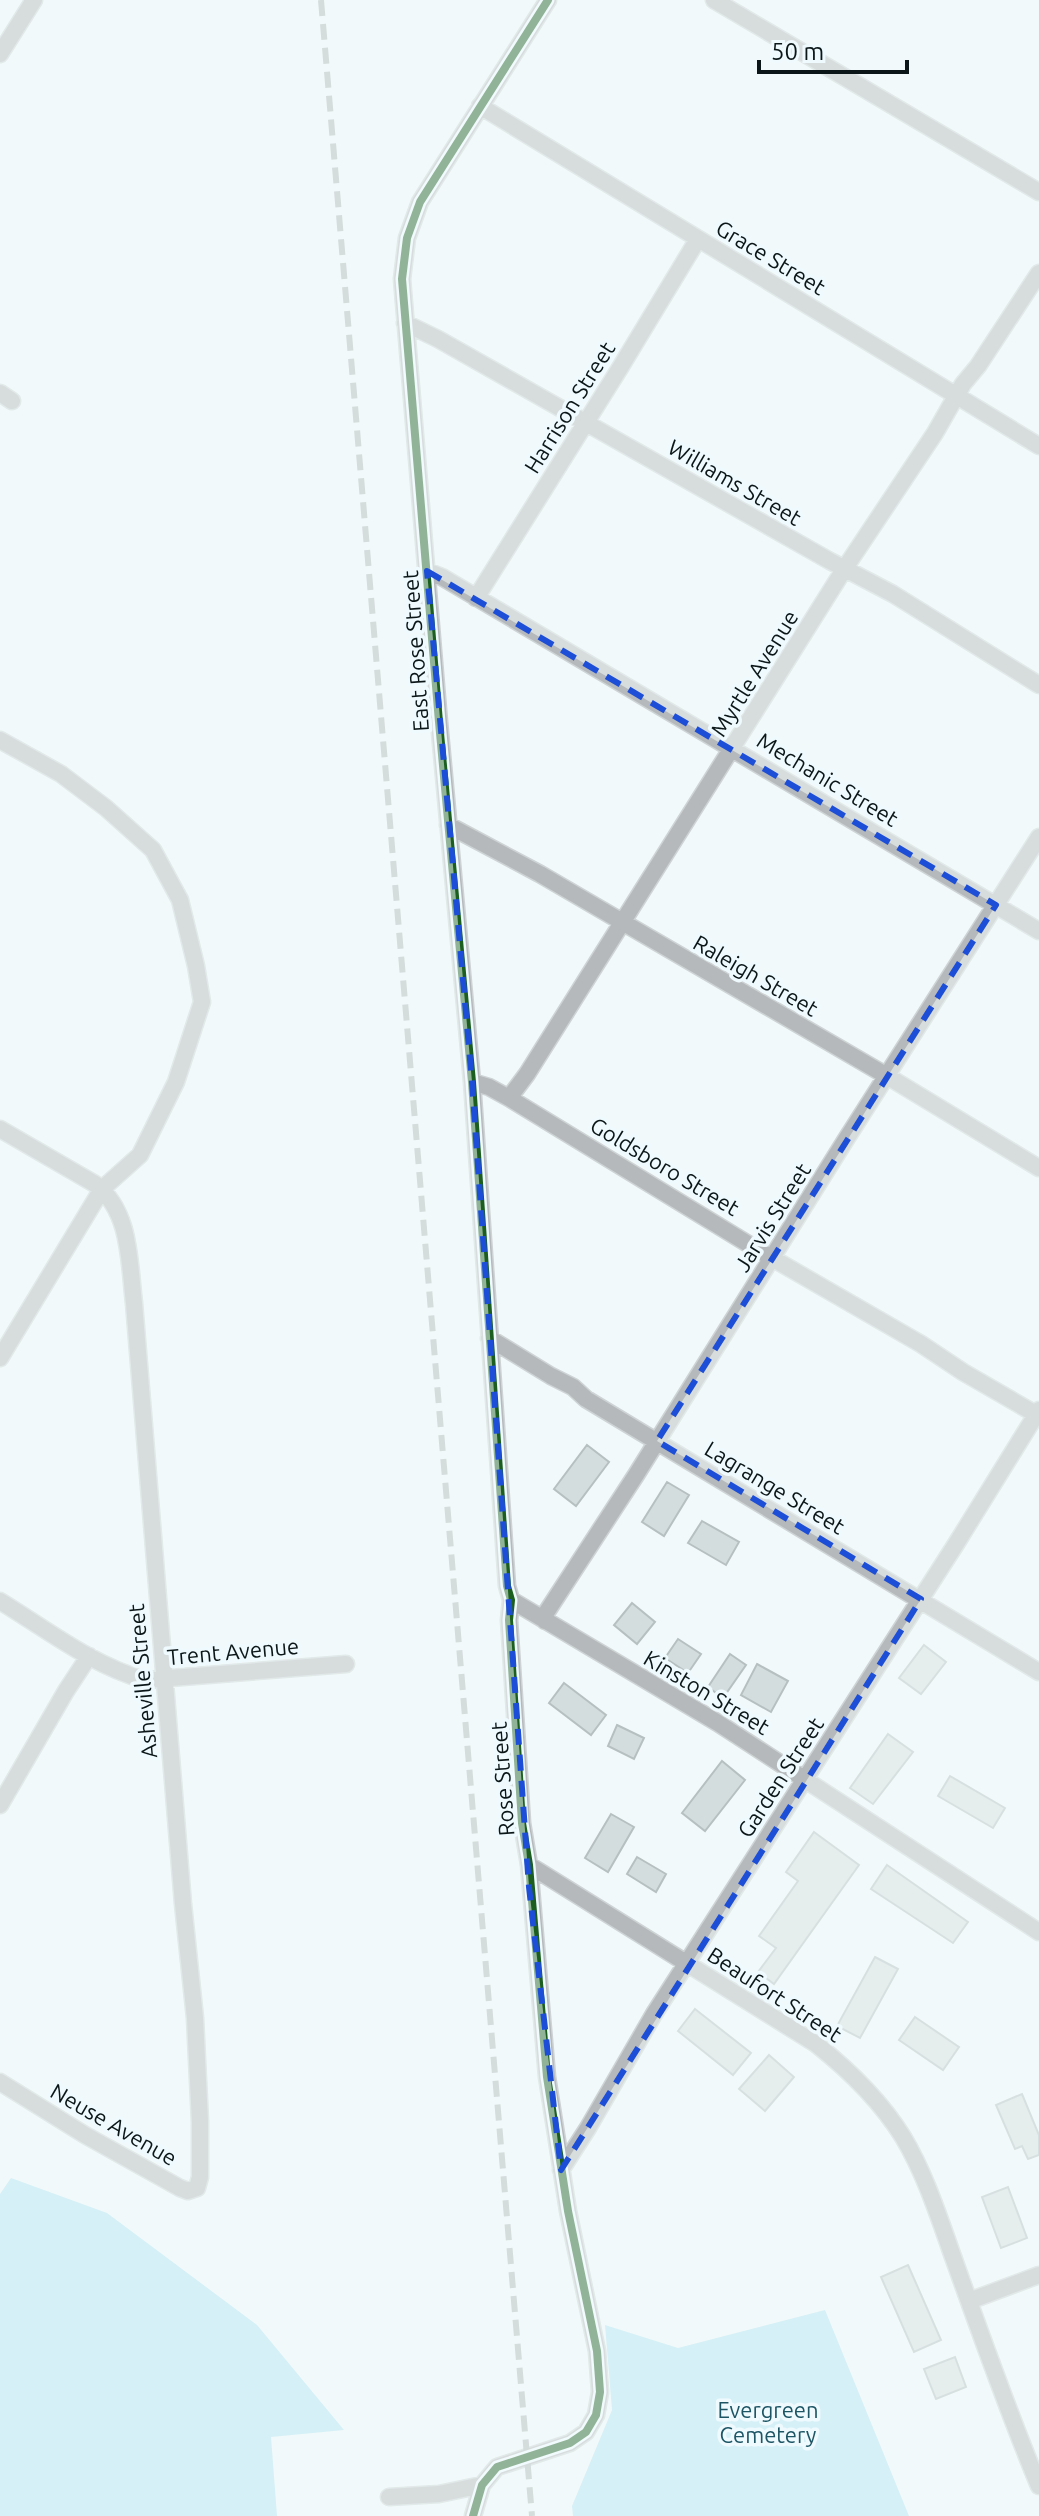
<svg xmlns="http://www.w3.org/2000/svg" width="1039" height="2516" viewBox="0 0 1039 2516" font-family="Ubuntu,sans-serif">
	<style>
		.green { fill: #b1e4f3 }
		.building { fill: #d4ddde; stroke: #b7c0c0; stroke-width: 2 }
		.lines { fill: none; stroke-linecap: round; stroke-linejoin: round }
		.minor-casing { stroke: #ced4d5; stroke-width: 19 }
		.minor { stroke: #b6b9bb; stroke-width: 16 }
		.rail { stroke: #b2b8b9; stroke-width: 6; stroke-dasharray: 16 8; stroke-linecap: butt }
		.cycleway-casing { stroke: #effafe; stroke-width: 13 }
		.cycleway { stroke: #1b5e20; stroke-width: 8 }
		.marked { fill: none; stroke: #1d4ed8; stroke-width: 6; stroke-dasharray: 16 10; stroke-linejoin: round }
		.labels { text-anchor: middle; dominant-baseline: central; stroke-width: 7; stroke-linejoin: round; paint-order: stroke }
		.street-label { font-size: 22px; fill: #0b1619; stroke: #effafe }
		.park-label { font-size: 22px; fill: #1d5565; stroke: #effafe }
	</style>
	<rect width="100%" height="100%" fill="#f2f9fa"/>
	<path class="green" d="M11 2178 107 2213 257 2325 344 2430 271 2437 277 2516H0V2194Z
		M825 2310 909 2516H573L572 2506 612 2410 605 2325 678 2348Z"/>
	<path class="building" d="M587 1445 609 1462 576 1506 554 1489Z
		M667 1482 689 1495 664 1536 642 1522Z
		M702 1521 739 1542 726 1565 688 1543Z
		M632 1603 655 1622 637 1644 614 1625Z
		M678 1639 701 1654 688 1673 665 1658Z
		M924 1645 946 1662 921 1694 899 1678Z
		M730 1654 746 1665 723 1698 708 1687Z
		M757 1664 788 1681 771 1712 741 1695Z
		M564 1683 606 1715 591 1735 549 1703Z
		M617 1725 644 1738 634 1759 608 1746Z
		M888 1734 913 1752 873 1804 850 1788Z
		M722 1761 745 1780 705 1831 682 1813Z
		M950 1776 1005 1808 993 1828 938 1796Z
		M611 1814 634 1827 608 1872 585 1858Z
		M814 1832 859 1865 774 1984 758 1972 776 1948 759 1936 798 1881 786 1872Z
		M637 1857 666 1874 656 1892 627 1874Z
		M887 1865 968 1922 953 1943 871 1889Z
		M875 1957 898 1969 860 2038 837 2026Z
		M695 2009 751 2053 733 2075 678 2031Z
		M915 2017 959 2047 943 2070 899 2040Z
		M769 2055 794 2077 765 2111 739 2089Z
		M1022 2094 1039 2135V2155L1028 2159 1022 2146 1015 2149 996 2105Z
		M1008 2187 1027 2238 1001 2248 982 2197Z
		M908 2265 941 2340 914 2352 881 2277Z
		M955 2357 966 2387 936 2399 924 2369Z"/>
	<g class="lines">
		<g class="minor-casing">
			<path id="minor" d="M714 0 1039 192
				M0 54 34 0
				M480 106 1039 446
				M405 323 438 339 830 561 893 594 1039 685
				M0 393 12 401
				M427 571 442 577 1039 931
				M476 598 620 368 698 239
				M0 740 61 774 106 808 153 850 180 900 196 966 202 1002 176 1082 140 1155 102 1189 0 1358
				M448 825 540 874 887 1076 1039 1168
				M472 1082 489 1087 509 1098 758 1250 921 1344 963 1372 1039 1416
				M509 1098 527 1074 845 568 935 433 963 384 978 366 1039 273
				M0 1129 95 1184C131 1211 129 1262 134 1303L183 1904 195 2018 200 2122V2177L197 2188 188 2191 180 2188 85 2135 0 2082
				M489 1338 551 1376 573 1387 586 1399 1039 1672
				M511 1600 718 1723 1039 1932
				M0 1601C46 1629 93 1666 145 1680L346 1664
				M545 1621 546 1613 636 1475 845 1141 1039 837
				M0 1805 66 1691 89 1656
				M529 1865 816 2044C850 2071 880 2100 903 2137 927 2177 941 2224 957 2268 983 2341 1009 2414 1039 2486
				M561 2170 588 2128 654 2014 956 1544 1039 1410
				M969 2301 1039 2275
				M389 2497 439 2494 482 2485
				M473 2516 482 2485 497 2467 570 2443 586 2432 596 2415 600 2392 597 2351 568 2211 547 2077 529 1865 522 1823 509 1620 511 1600 507 1586 472 1082 439 722 402 279 407 238 420 202 548 0"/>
		</g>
		<use href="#minor" class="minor"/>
		<path class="rail" d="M321 0 532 2516"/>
		<g class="cycleway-casing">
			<path id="cycleway" d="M473 2516 482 2485 497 2467 570 2443 586 2432 596 2415 600 2392 597 2351 568 2211 547 2077 529 1865 522 1823 509 1620 511 1600 507 1586 472 1082 439 722 402 279 407 238 420 202 548 0"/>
		</g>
		<use href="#cycleway" class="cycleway"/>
	</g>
	<path d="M0 0H1039V2516H0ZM427 571 996 905 657 1441 921 1599 561 2170 529 1887 472 1082Z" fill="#f2f9fa" fill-opacity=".55" fill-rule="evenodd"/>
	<path class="marked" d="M427 571 996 905 657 1441 921 1599 561 2170 529 1887 472 1082Z"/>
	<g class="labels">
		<g class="street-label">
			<text transform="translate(771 257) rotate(31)">Grace Street</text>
			<text transform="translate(569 407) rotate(-58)">Harrison Street</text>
			<text transform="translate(735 482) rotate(30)">Williams Street</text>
			<text transform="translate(415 651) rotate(-94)">East Rose Street</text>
			<text transform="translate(754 673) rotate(-58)">Myrtle Avenue</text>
			<text transform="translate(828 779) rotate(31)">Mechanic Street</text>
			<text transform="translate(756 975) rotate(30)">Raleigh Street</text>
			<text transform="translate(665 1166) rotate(31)">Goldsboro Street</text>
			<text transform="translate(772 1217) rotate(-58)">Jarvis Street</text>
			<text transform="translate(775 1487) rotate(31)">Lagrange Street</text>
			<text transform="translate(233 1651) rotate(-5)">Trent Avenue</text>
			<text transform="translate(142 1681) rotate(-95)">Asheville Street</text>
			<text transform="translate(707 1692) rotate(31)">Kinston Street</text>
			<text transform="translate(780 1777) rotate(-57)">Garden Street</text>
			<text transform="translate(502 1779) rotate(-94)">Rose Street</text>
			<text transform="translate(775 1994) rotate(33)">Beaufort Street</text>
			<text transform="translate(114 2124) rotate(30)">Neuse Avenue</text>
		</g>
		<g class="park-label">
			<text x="768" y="2409">Evergreen<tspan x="768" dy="25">Cemetery</tspan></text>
		</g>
	</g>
	<path d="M759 60v12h148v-12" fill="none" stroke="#0b1619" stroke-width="4"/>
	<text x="771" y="60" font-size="24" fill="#0b1619" stroke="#effafe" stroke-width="6" paint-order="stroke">50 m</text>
</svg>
